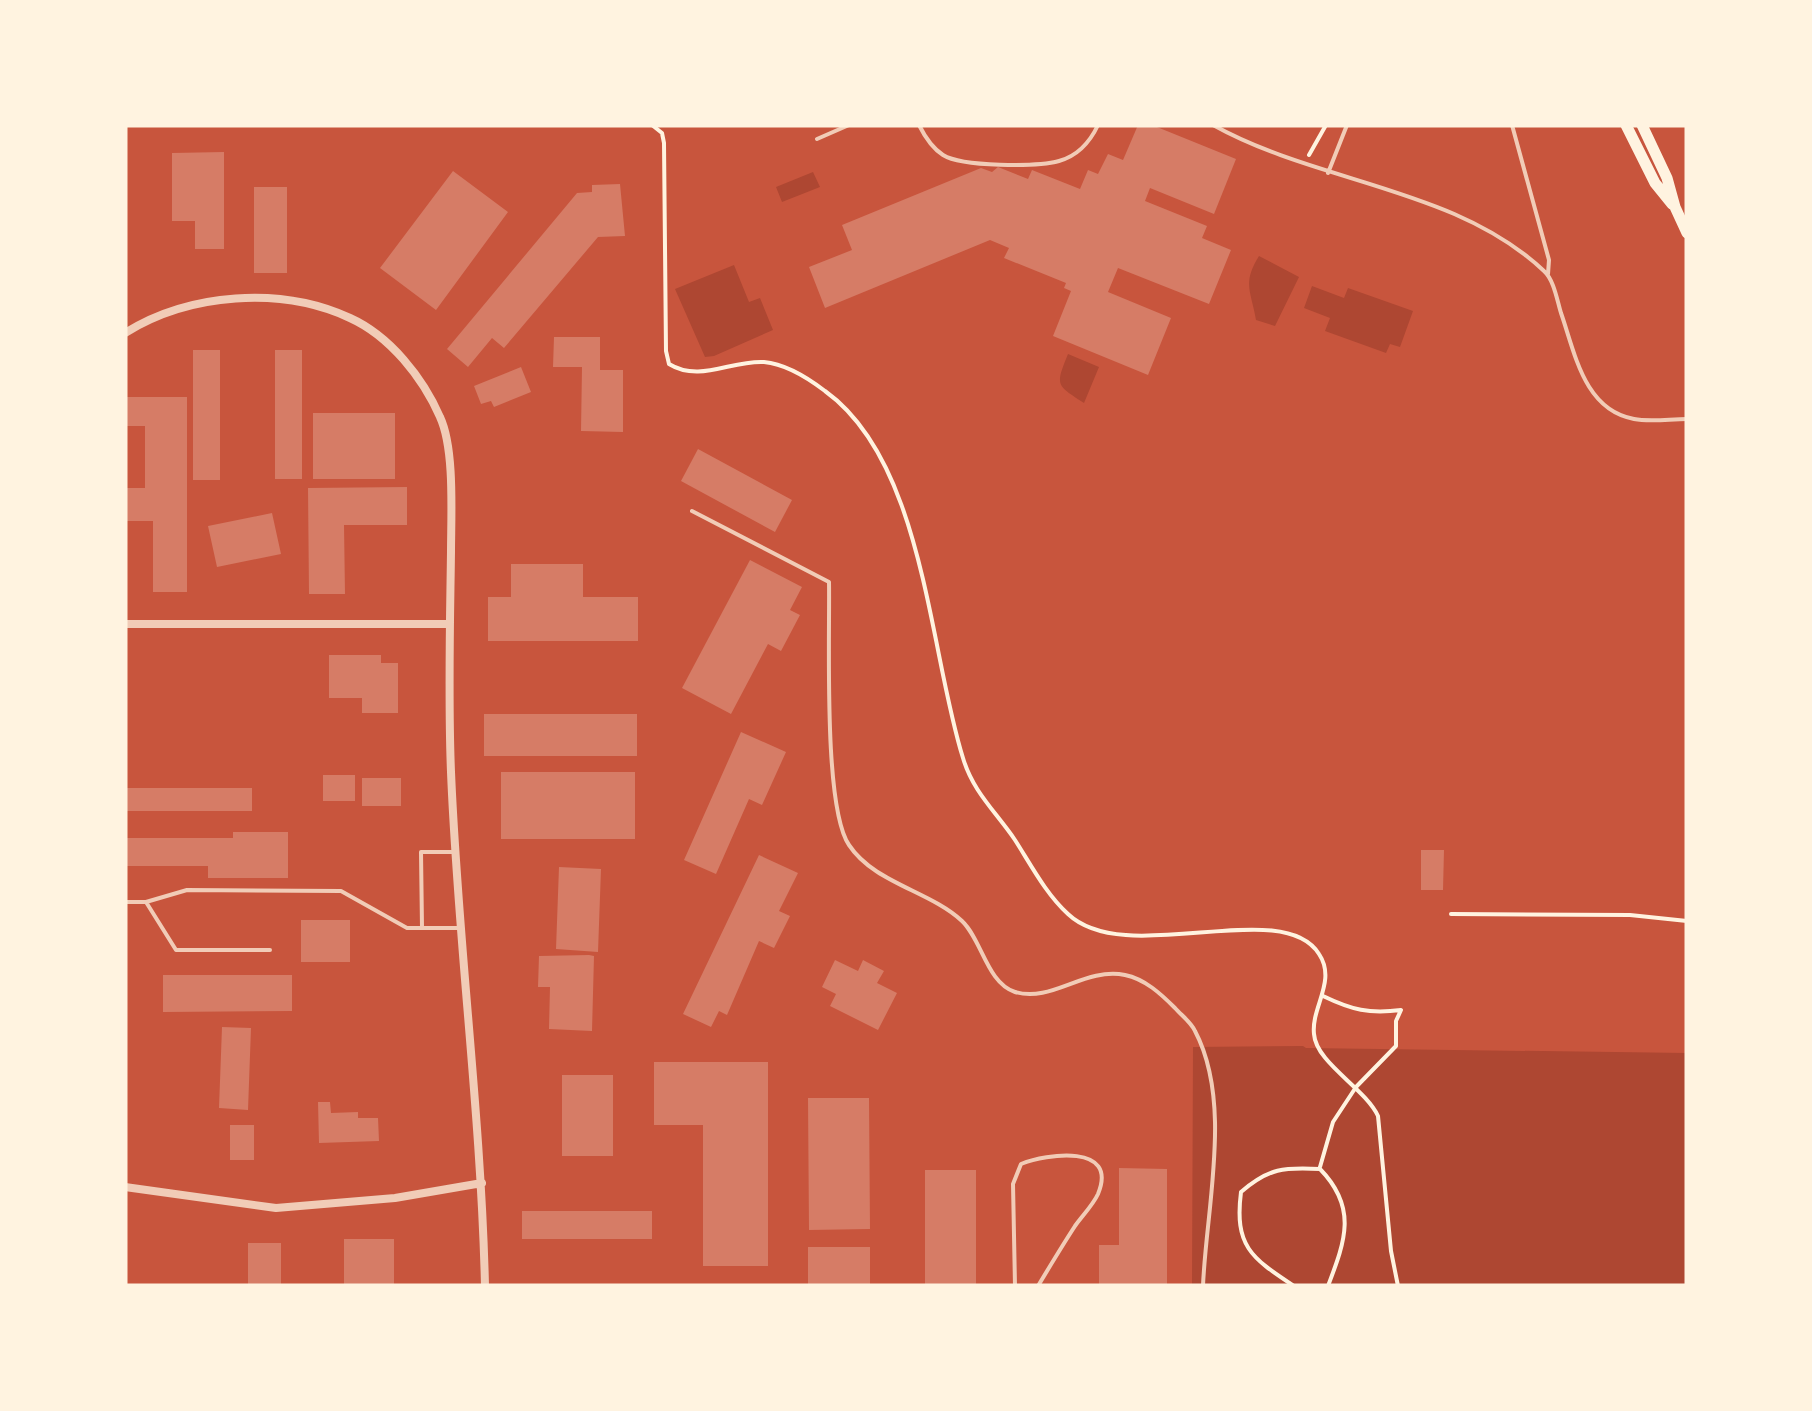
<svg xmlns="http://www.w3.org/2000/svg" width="1812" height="1411" viewBox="0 0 1812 1411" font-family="'Open Sans',sans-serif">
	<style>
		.green { fill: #ae4732 }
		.building { fill: #d67c66 }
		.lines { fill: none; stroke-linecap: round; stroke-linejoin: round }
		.path { stroke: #fff3e0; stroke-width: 4 }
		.service { stroke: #f1ccb7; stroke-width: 4 }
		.minor { stroke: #f1ccb7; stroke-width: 8 }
		.secondary { stroke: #fff3e0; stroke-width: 11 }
	</style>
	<rect width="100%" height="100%" fill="#c8553d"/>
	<path class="green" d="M813 172 820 187 782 202 776 187Z
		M1259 256 1299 277 1275 326 1256 320C1251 291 1242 283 1259 256Z
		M734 265 749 302 760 298 773 330 714 356 705 357 675 289Z
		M1312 286 1344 298 1348 288 1413 311 1400 347 1390 344 1386 353 1325 331 1330 318 1304 308Z
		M1068 354 1099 367 1084 403C1056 385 1055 386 1068 354Z
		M1303 1046 1306 1048 1687 1053V1286H1192L1193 1047Z"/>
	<path class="building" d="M1138 125H1152L1236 159 1214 214 1150 188 1145 201 1207 226 1202 238 1231 250 1209 304 1118 268 1108 292 1171 318 1148 375 1053 336 1071 291 1064 288 1066 283 1004 258 1009 248 990 240 825 308 809 267 852 250 842 225 981 168 992 172 998 167 1028 179 1032 170 1080 189 1088 170 1098 174 1108 154 1123 160Z
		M224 152V249H195V221H172V153Z
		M453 171 508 212 436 310 380 268Z
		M620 184 625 236 598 237 504 348 492 338 468 367 447 349 577 193 592 192V185Z
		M254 187H287V273H254Z
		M554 337H600V370H623V432L581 431 582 367H553Z
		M193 350H220V480H193Z
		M275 350H302V479H275Z
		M521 367 531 392 494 407 491 401 481 404 474 386Z
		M125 397H187V592H153V521H125V488H145V426H125Z
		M313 413H395V479H313Z
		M698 449 792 500 775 532 681 481Z
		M407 487V525H344L345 594H309L308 488Z
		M272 513 281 554 217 567 208 526Z
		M750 560 802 587 790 610 800 615 781 651 768 644 731 714 682 688Z
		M511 564H583V597H638V641H488V597H511Z
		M329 655H381V663H398V713H362V698H329Z
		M484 714H637V756H484Z
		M741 732 786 752 762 805 749 799 716 874 684 860Z
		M501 772H635V839H501Z
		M323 775H355V801H323Z
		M362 778H401V806H362Z
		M125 788H252V811H125Z
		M233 832H288V878H208V866H125V838H233Z
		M1421 850H1444L1443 890H1421Z
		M759 855 798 873 779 911 790 916 774 948 759 941 727 1015 719 1011 711 1027 683 1014Z
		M559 867 601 869 598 952 556 949Z
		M301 920H350V962H301Z
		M589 955 594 956 592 1031 549 1029 550 987H538L539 956Z
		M835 960 858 971 863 960 884 971 877 983 897 993 878 1030 830 1006 836 994 822 987Z
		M163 975H292V1011L163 1012Z
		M222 1027 251 1028 248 1110 219 1108Z
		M654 1062H768V1266H703V1125H654Z
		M562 1075H613V1156H562Z
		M808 1098H869L870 1229 809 1230Z
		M318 1102H330L331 1113 358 1112V1118H378L379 1141 319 1143Z
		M230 1125H254V1160H230Z
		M1119 1168 1167 1169V1286H1099V1245H1119Z
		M925 1170H976V1286H925Z
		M522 1211H652V1239H522Z
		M344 1239H394V1286H344Z
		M248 1243H281V1286H248Z
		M808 1247H870V1286H808Z"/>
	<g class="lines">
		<path class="path" d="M559 125H603
			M652 125 662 133 664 143 666 351 669 364C700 383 731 360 764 362 786 364 808 378 825 391 924 462 929 650 963 758 973 792 996 812 1015 840 1031 865 1046 894 1068 914 1126 969 1282 895 1319 954 1337 981 1311 1007 1314 1034 1316 1063 1365 1088 1378 1116L1391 1251 1398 1286
			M1309 155 1326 125
			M1451 914 1630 915 1687 921
			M1320 1167 1333 1122 1356 1087 1396 1046V1021L1401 1010C1369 1014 1352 1010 1323 996
			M1294 1286C1252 1258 1234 1247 1241 1192 1269 1168 1284 1167 1320 1169 1358 1208 1345 1241 1328 1286"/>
		<path class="service" d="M919 125C925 137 932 148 943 155 962 167 1037 167 1059 161 1077 156 1090 142 1098 125
			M1213 125C1319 184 1455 187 1544 271 1554 280 1557 300 1561 313 1575 353 1584 410 1634 419 1650 422 1670 419 1687 419
			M1512 125 1549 260 1548 274
			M817 139 849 125
			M1328 173 1347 125
			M692 511 829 582C830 635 823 807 849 845 874 883 930 891 962 921 982 940 987 983 1015 992 1052 1003 1084 967 1125 975 1145 979 1161 994 1175 1008 1181 1015 1191 1022 1195 1031 1233 1103 1206 1208 1203 1286
			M125 902H146L187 890 341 891 407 928H459
			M146 902 176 950H270
			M422 928 421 852H455
			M1015 1286 1013 1184 1021 1164C1046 1154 1119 1143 1098 1194 1093 1205 1082 1216 1075 1226 1062 1246 1050 1266 1038 1286"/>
		<path class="minor" d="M125 333C189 293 281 286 350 318 390 336 423 378 440 417 455 449 451 516 451 552 450 625 448 699 451 772 458 944 481 1114 485 1286
			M125 624H450
			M125 1187 276 1208 395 1198 482 1183"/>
		<path class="secondary" d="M1626 125 1655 183 1672 204
			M1642 125 1667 178 1675 207 1687 233"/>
	</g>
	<rect width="1812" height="1411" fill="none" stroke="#fff3e0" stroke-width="255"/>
</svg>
